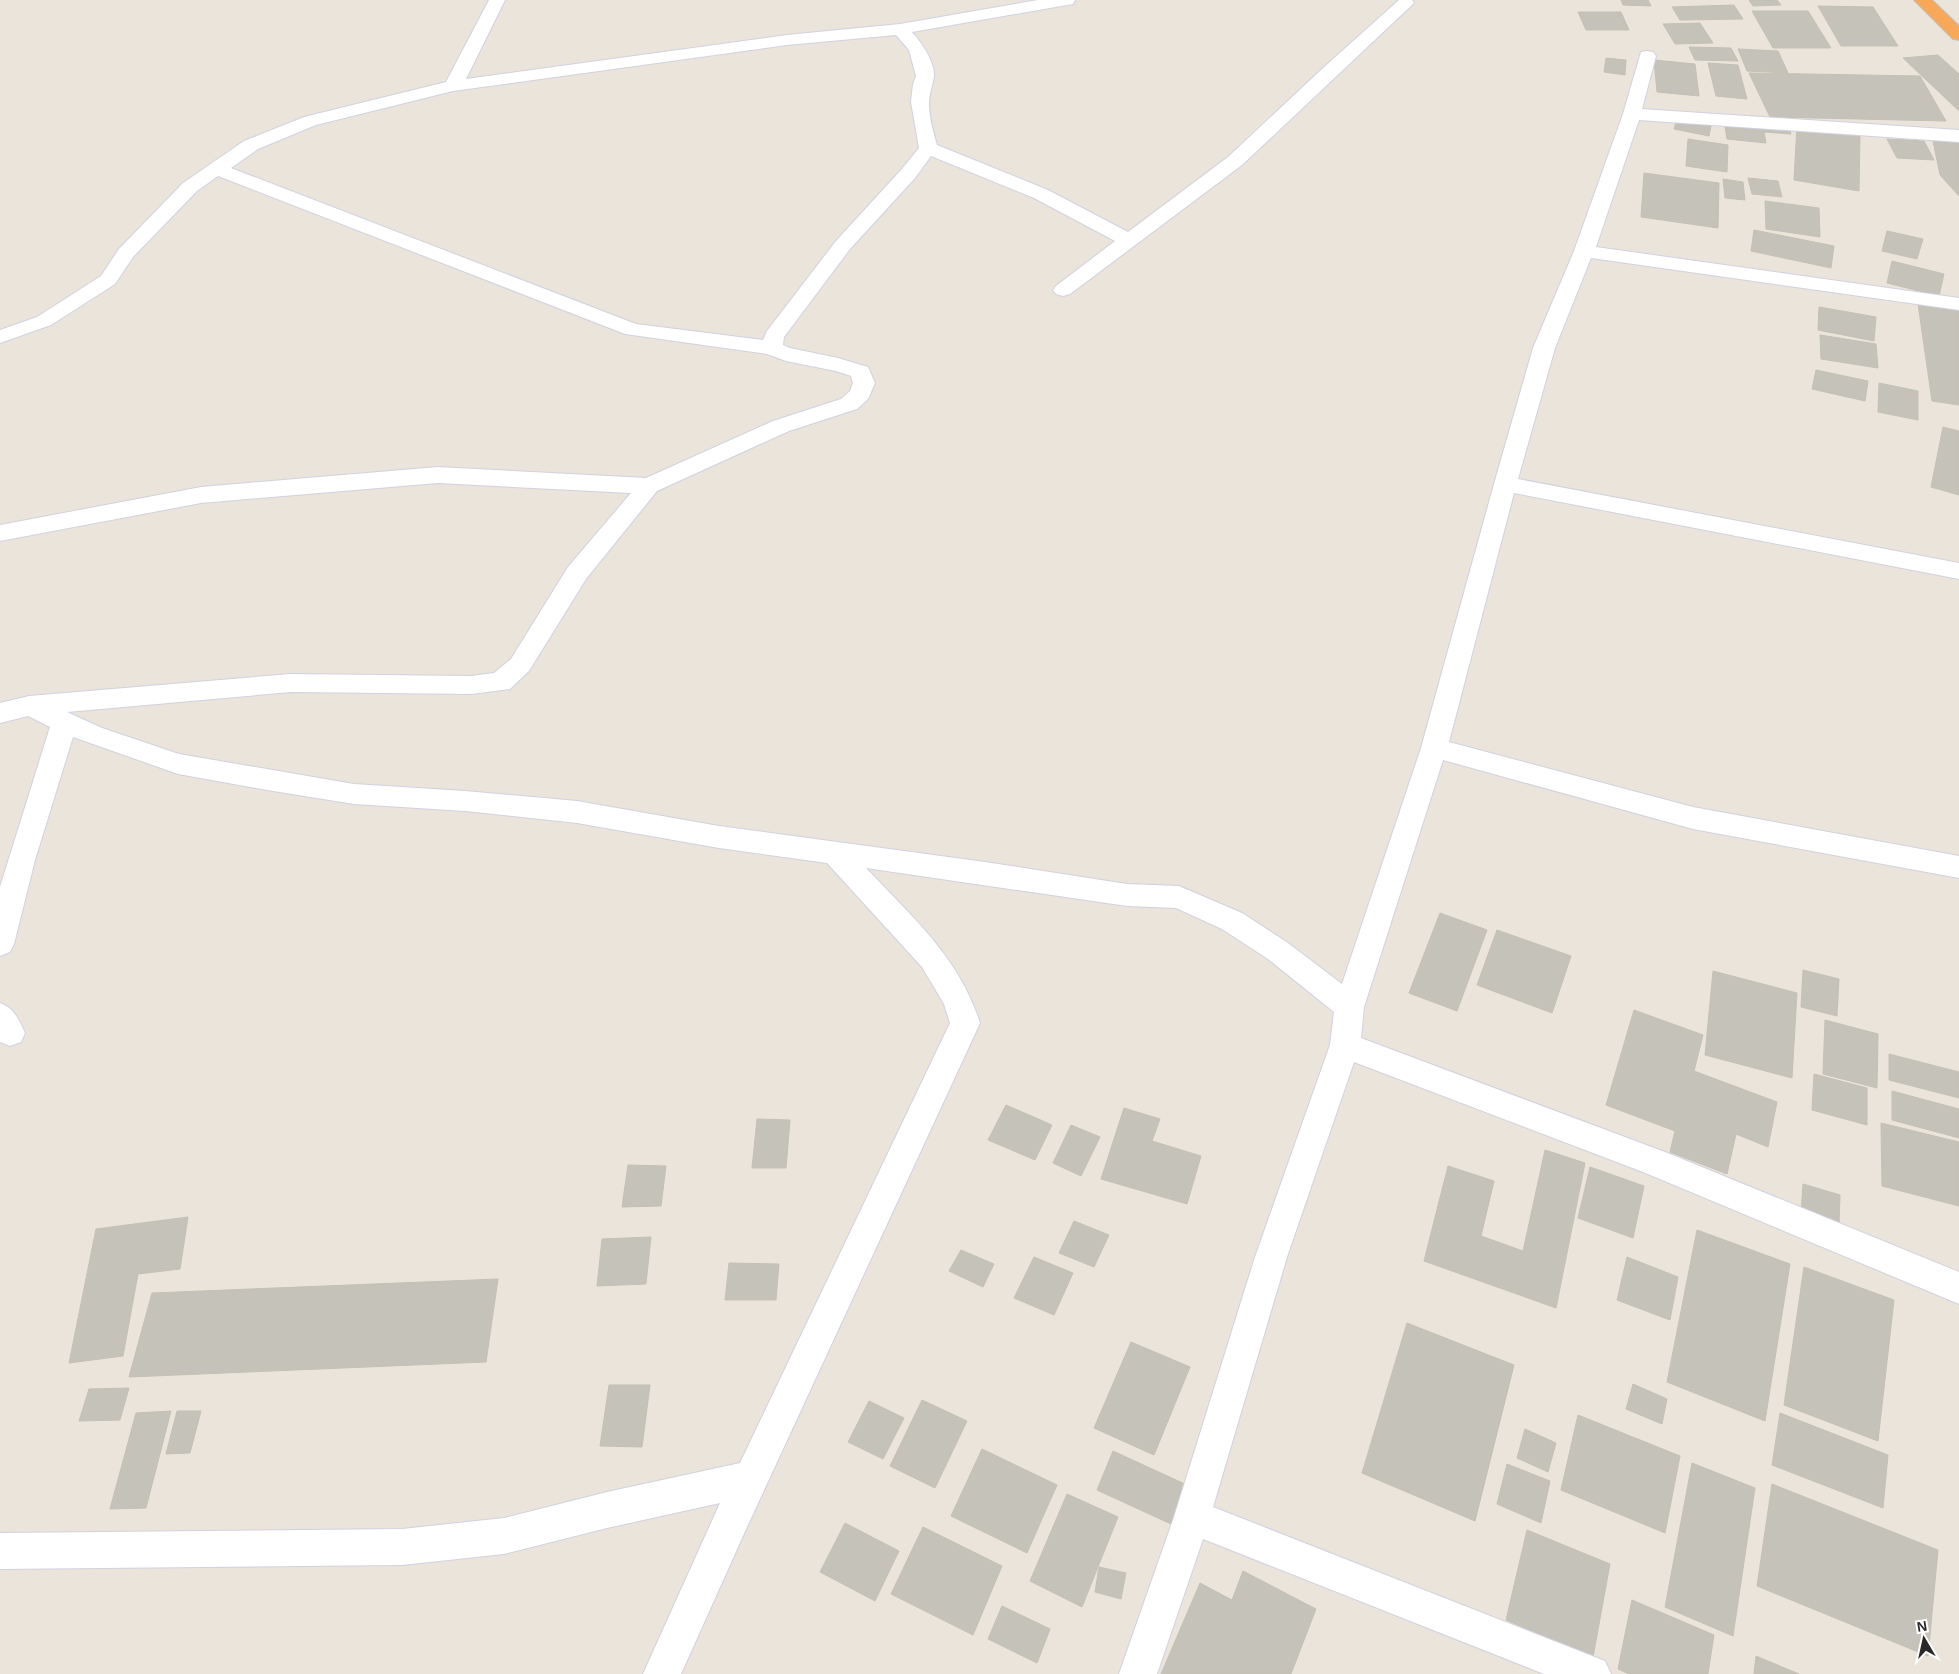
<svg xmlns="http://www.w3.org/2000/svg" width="1959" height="1674" viewBox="0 0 1959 1674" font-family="Helvetica,sans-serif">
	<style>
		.building { fill: #c5c2b9; stroke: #c5c0b4 }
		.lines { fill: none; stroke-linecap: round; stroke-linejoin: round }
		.street-casing { stroke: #d0d2e1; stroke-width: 2 }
		.highway-casing { stroke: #c3c3c3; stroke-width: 2 }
		.street { fill: #fff; fill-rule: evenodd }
		.highway { fill: #f7a859; fill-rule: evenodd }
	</style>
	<rect width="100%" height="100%" fill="#eae4da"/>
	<path class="building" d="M1621 0H1648L1651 6 1623 5Z
		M1749 0H1777L1781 5 1753 6Z
		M1734 5 1743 19 1680 20 1672 7Z
		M1818 6 1873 7 1898 46H1841Z
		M1752 11H1808L1831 48H1773Z
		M1578 12H1621L1629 30H1586Z
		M1700 23 1713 43 1675 44 1663 24Z
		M1689 47 1731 48 1738 61 1695 60Z
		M1738 49 1778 51 1788 73 1747 71Z
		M1938 55 1959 74V111L1903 58Z
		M1606 58 1626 60 1625 75 1604 72Z
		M1654 60 1695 64 1699 96 1657 92Z
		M1708 63 1738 65 1747 99 1716 96Z
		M1749 73 1920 76 1946 121 1770 117Z
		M1678 115 1712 121 1709 136 1674 129Z
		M1724 120 1789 126 1791 134 1764 132 1766 143 1727 139Z
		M1797 126 1860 135 1859 191 1794 180Z
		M1688 139 1728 145 1727 172 1686 166Z
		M1887 139 1924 141 1934 160 1897 158Z
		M1933 141 1959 142V196L1940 175Z
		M1644 173 1719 183 1718 228 1641 217Z
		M1748 178 1778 181 1782 197 1752 194Z
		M1723 179 1743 182 1745 200 1725 198Z
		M1765 201 1819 208 1820 237 1766 229Z
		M1754 230 1834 246 1831 268 1751 251Z
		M1887 231 1923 239 1917 259 1882 251Z
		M1892 261 1944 274 1939 296 1887 283Z
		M1918 304 1959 309V405L1932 401Z
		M1819 307 1876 317 1874 341 1818 330Z
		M1820 335 1876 344 1878 368 1821 359Z
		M1816 370 1868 381 1865 401 1812 389Z
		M1879 383 1918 391V420L1878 412Z
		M1943 427 1959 431V495L1931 487Z
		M1440 913 1487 930 1457 1011 1409 993Z
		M1497 930 1571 956 1552 1013 1477 985Z
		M1803 970 1839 979 1837 1016 1801 1007Z
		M1713 971 1797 993 1792 1078 1705 1055Z
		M1634 1010 1703 1035 1694 1071 1777 1102 1768 1147 1736 1134 1727 1174 1670 1152 1675 1131 1606 1105Z
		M1825 1020 1878 1034 1877 1088 1823 1074Z
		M1889 1054 1959 1072V1098L1889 1080Z
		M1814 1074 1867 1088V1125L1812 1110Z
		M1892 1091 1959 1109V1138L1892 1120Z
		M1006 1105 1052 1125 1035 1160 988 1140Z
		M1124 1108 1160 1119 1152 1141 1201 1156 1187 1204 1101 1179Z
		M757 1119 790 1120 786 1168H752Z
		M1881 1123 1959 1142V1206L1882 1186Z
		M1071 1125 1100 1137 1081 1176 1053 1163Z
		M1545 1150 1585 1163 1556 1308 1424 1261 1448 1166 1494 1181 1481 1236 1523 1251Z
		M628 1165 666 1166 661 1206 622 1207Z
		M1590 1167 1644 1186 1633 1238 1578 1218Z
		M1803 1184 1840 1195 1839 1225 1801 1215Z
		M188 1217 180 1269 138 1274 123 1356 69 1363 96 1229Z
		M1074 1221 1109 1235 1094 1267 1059 1253Z
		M1697 1230 1790 1264 1765 1421 1667 1382Z
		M651 1237 646 1284 597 1286 602 1239Z
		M961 1250 994 1264 983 1287 949 1271Z
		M1034 1257 1073 1273 1054 1315 1014 1298Z
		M1627 1257 1678 1277 1670 1320 1617 1300Z
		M729 1263 779 1264 776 1300H725Z
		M1804 1267 1894 1300 1878 1441 1784 1405Z
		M498 1279 486 1362 129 1377 152 1293Z
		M1407 1323 1514 1365 1475 1521 1362 1473Z
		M1131 1342 1190 1367 1154 1455 1094 1428Z
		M1633 1384 1667 1399 1662 1424 1626 1409Z
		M609 1385H650L642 1447 600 1446Z
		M129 1388 120 1420 79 1421 89 1389Z
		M922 1400 967 1421 935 1488 890 1466Z
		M869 1401 904 1418 883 1459 848 1442Z
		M171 1411 146 1508 110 1509 136 1413Z
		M177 1411H201L190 1453 166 1454Z
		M1780 1413 1888 1455 1883 1508 1772 1465Z
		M1578 1415 1680 1456 1665 1533 1561 1490Z
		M1525 1429 1556 1443 1548 1472 1517 1458Z
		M982 1449 1057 1485 1027 1553 951 1516Z
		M1113 1451 1187 1485 1171 1524 1097 1490Z
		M1692 1463 1755 1488 1733 1636 1665 1607Z
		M1507 1464 1550 1481 1541 1523 1497 1504Z
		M1772 1484 1938 1550 1928 1656 1757 1586Z
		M1067 1494 1118 1517 1082 1607 1030 1581Z
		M845 1523 899 1551 875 1601 820 1572Z
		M923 1527 1002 1566 973 1635 891 1594Z
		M1527 1530 1610 1564 1593 1657 1506 1620Z
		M1099 1567 1126 1573 1121 1599 1095 1592Z
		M1243 1571 1316 1609 1291 1674H1161L1200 1583 1232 1600Z
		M1632 1600 1714 1635 1708 1674H1629L1618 1669Z
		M1002 1606 1050 1629 1037 1663 988 1639Z
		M1756 1656 1799 1674H1754Z"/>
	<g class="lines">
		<g class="street-casing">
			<path id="street" d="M489 0H505L466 79 787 35 900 24 1038 0H1075L1073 4 1067 5 912 32C921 42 935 62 934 76 933 85 929 93 929 103 929 117 933 131 937 145L1048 190 1128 232 1228 157 1322 69 1399 0H1412L1414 3 1242 165 1070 294 1063 296 1056 294 1053 290 1056 286 1115 241 1034 198 931 156 915 178 850 249 784 337 783 345 790 348 838 358 868 367 875 383 868 399 857 409 789 431 657 491 586 579 529 671 510 689 471 694 291 692 67 712 102 728 179 754 354 784 465 791 577 801 719 826 985 862 1127 884 1179 886 1242 913 1288 943 1342 984 1421 748 1494 484 1533 348 1574 251 1623 114 1641 52 1647 51 1653 52 1656 56 1642 109 1959 130V142L1639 120 1596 247 1959 298V310L1591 258 1555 348 1518 479 1959 563V579L1514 493 1449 742 1693 807 1959 856V878L1693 829 1443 760 1364 1007 1361 1038 1665 1152 1959 1272V1304L1643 1172 1354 1062 1287 1257 1213 1507 1605 1661 1611 1674H1544L1203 1539 1157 1674H1119L1174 1517 1255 1257 1330 1045 1334 1012 1268 959 1222 929 1176 908 1127 906 866 868C912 917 959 957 980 1023L747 1527 681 1674H643L720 1503 607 1528 504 1554 402 1565 0 1569V1533L402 1529 504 1518 607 1492 740 1463 950 1023 944 1004 922 967 827 863 719 848 577 823 465 811 354 804 267 790 178 774 73 737 35 860 14 944 10 952 0 956V887L50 727 28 716 0 723V703L29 696 291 674 471 676 494 673 511 659 568 567 631 493 438 483 201 503 0 541V525L201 487 438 467 646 478 773 421 841 399 850 391 853 383 851 376 836 371 786 361 767 354 625 334 218 176 197 191 133 257 115 284 51 325 0 343V330L37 317 101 276 119 249 183 183 244 141 304 117 446 82ZM896 35 909 50 916 76 913 84 911 102 919 148 901 170 836 241 767 331 763 340 636 324 231 168 258 149 316 125 453 91 787 45Z
				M0 1003C14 1008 19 1020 25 1033L21 1042 10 1046 0 1042Z"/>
		</g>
		<g class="highway-casing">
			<path id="highway" d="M1914 0H1932L1959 26V40L1953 39Z"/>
		</g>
		<use href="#street" class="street"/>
		<use href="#highway" class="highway"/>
	</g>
	<g transform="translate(1924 1639) rotate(351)" stroke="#ffffff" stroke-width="4" paint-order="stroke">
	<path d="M0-4L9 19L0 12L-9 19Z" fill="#282828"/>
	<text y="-8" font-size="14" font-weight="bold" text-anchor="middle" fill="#282828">N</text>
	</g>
</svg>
